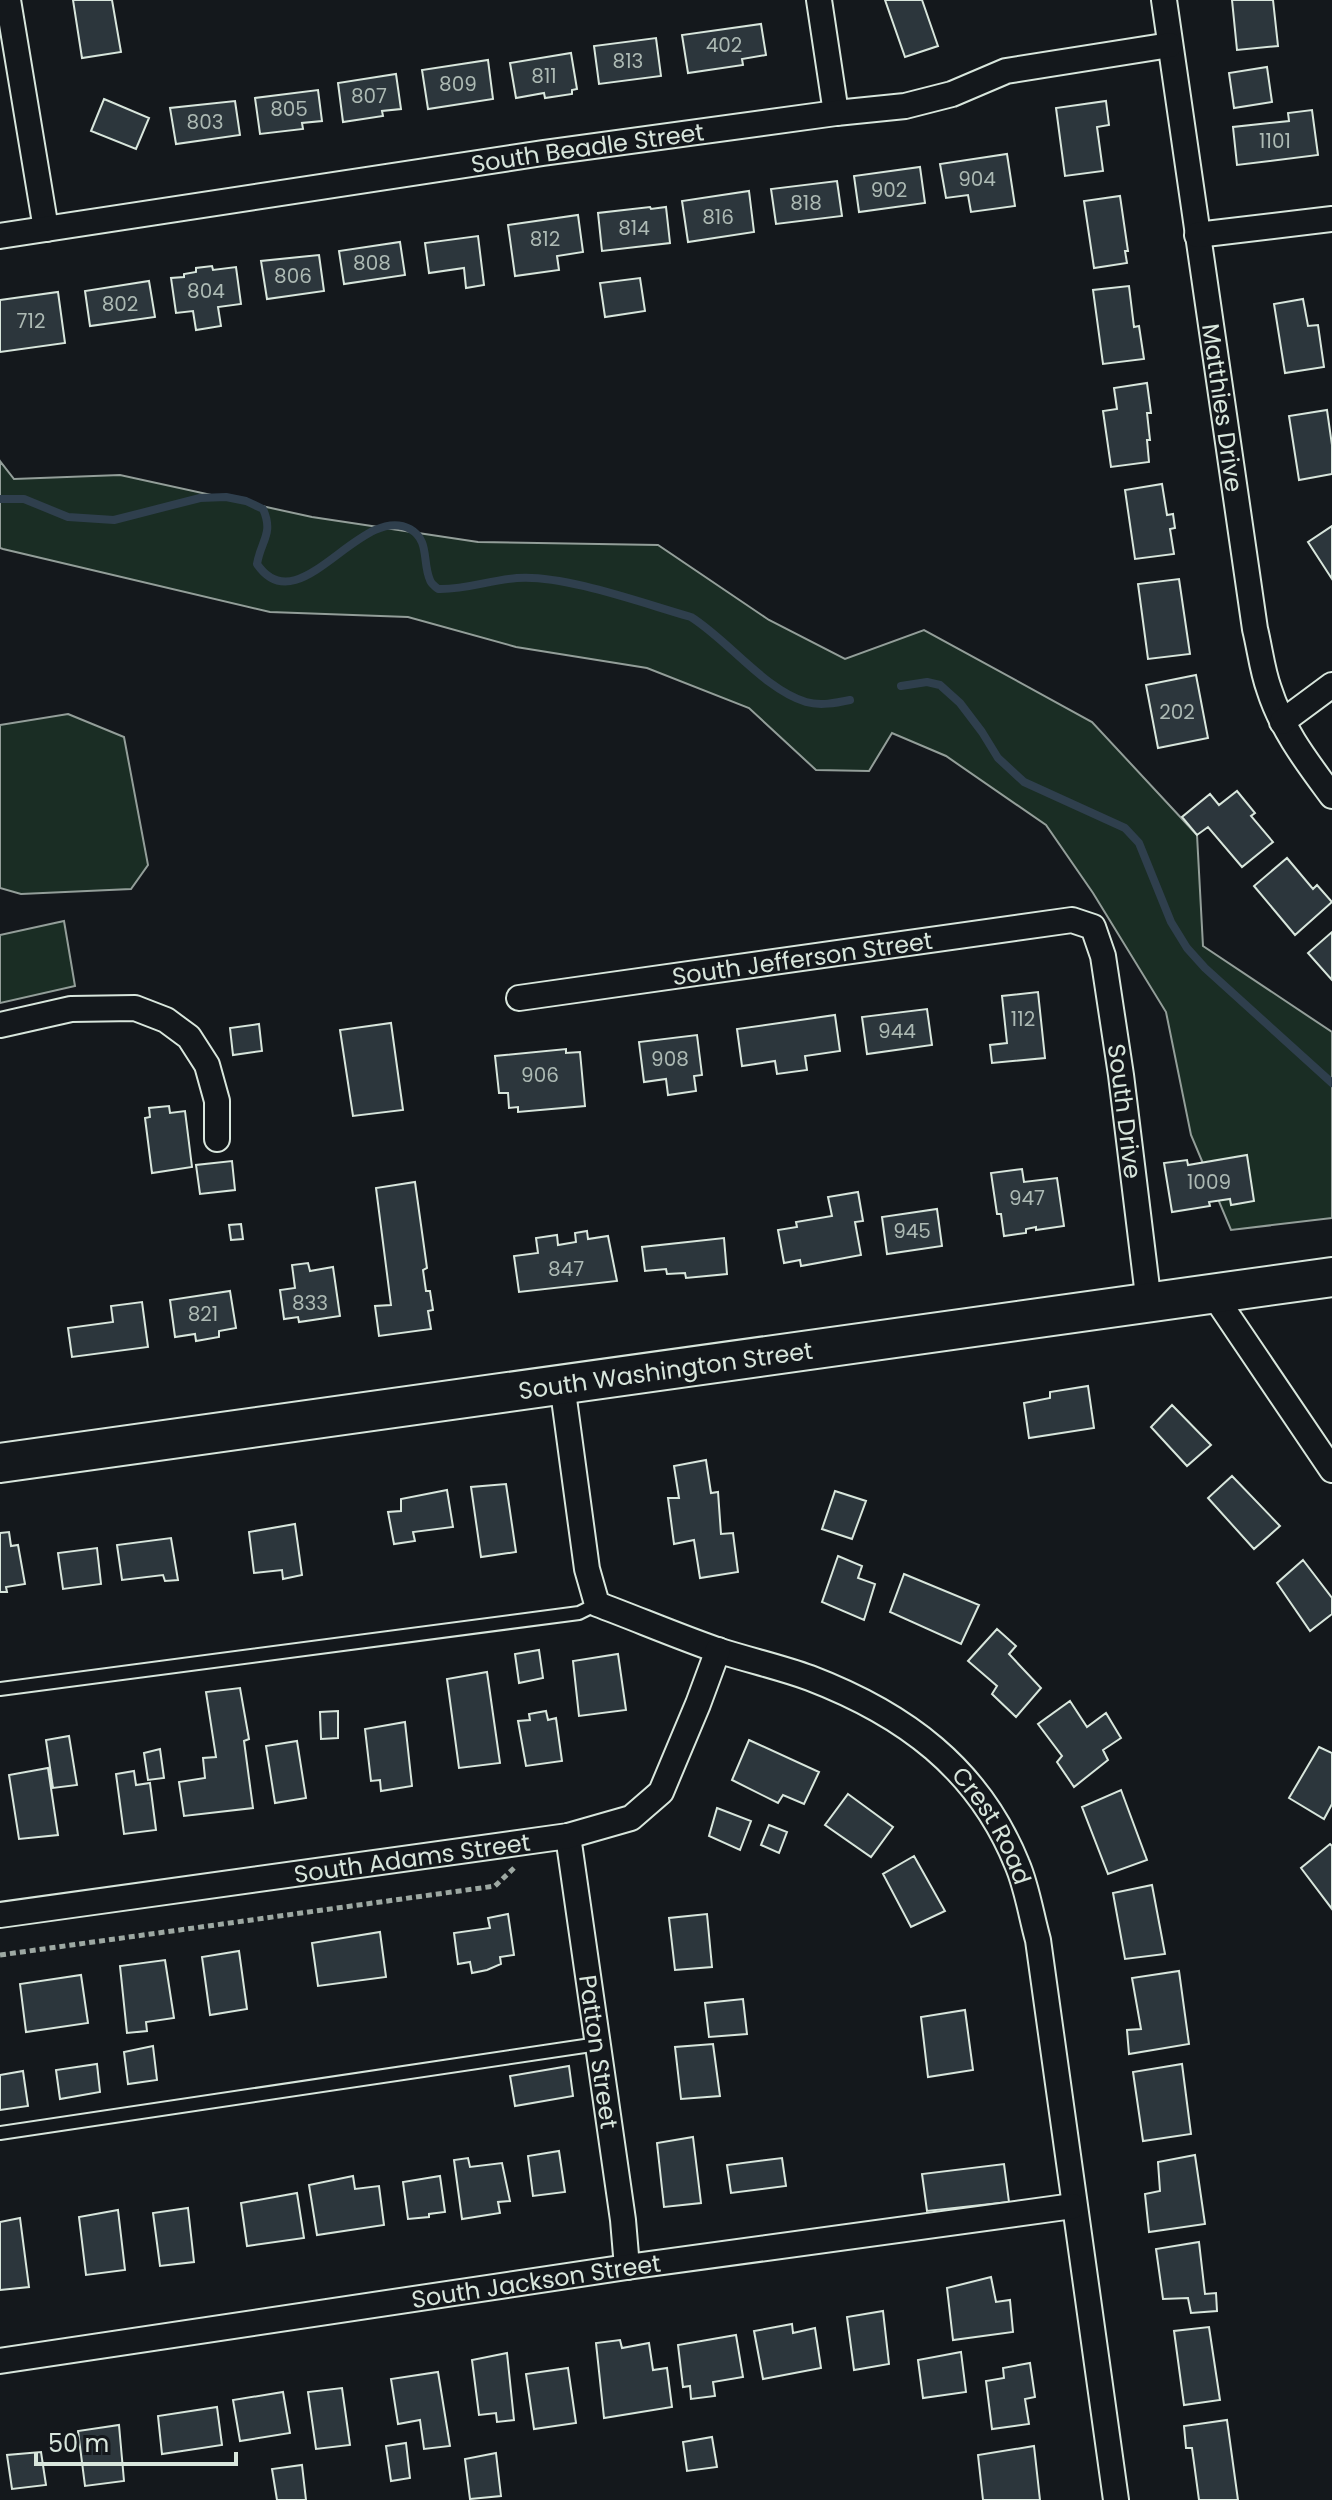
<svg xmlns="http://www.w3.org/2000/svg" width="1332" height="2500" viewBox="0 0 1332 2500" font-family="Poppins,sans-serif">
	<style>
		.green { fill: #1a2d24; stroke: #939e99; stroke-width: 2 }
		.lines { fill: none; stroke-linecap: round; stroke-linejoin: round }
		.stream { stroke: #2f3f4d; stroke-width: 8 }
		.building { fill: #2c363c; stroke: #d8e6dc; stroke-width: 2 }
		.service-casing { stroke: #d8e6dc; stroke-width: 16 }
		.minor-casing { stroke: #d8e6dc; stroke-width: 28 }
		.primary-casing { stroke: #d8e6dc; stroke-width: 42 }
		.path { stroke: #9da8a2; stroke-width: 5; stroke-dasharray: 6 4; stroke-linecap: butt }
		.service { stroke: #14181c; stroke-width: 12 }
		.minor { stroke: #14181c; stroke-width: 24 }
		.primary { stroke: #14181c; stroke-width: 38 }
		.labels { text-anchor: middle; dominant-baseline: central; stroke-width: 6; stroke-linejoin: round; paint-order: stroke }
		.number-label { font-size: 20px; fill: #adbab4 }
		.street-label { font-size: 24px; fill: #d8e6dc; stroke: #14181c }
	</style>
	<rect width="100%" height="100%" fill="#14181c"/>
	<path class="green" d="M0 461 14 479 120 475 312 517 478 542 658 545 769 620 845 659 924 630 1092 722 1197 835 1203 946 1332 1032V1218L1231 1230 1191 1135 1166 1012 1093 893 1046 825 946 756 892 733 869 771 816 770 749 708 647 668 516 647 408 617 270 612 3 549 0 548Z
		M68 714 124 737 148 865 131 889 21 894 0 888V725Z
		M64 921 75 986 0 1003V935Z"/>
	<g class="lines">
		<path class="stream" d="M0 499H24L68 517 114 520 200 498 226 497 246 501 263 509C274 534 261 540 257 564 299 626 361 502 410 529 430 540 422 562 430 580 431 584 435 586 438 589 465 590 490 580 517 578 563 574 645 604 691 617 729 641 764 689 806 702 820 706 836 703 850 700
			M901 686 927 682 940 685 960 703 982 732 998 758 1024 782 1125 828 1139 843 1171 922 1187 948 1205 968 1332 1083"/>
	</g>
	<path class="building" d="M73 0H112L121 52 82 58Z
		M885 0H922L938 46 905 57Z
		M1232 0H1273L1278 46 1237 50Z
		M761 24 766 55 742 59 743 65 688 73 682 35Z
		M656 38 661 76 599 84 594 46Z
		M571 53 577 89 572 90V94L545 98 544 93 516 98 510 63Z
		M488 60 493 99 428 109 422 70Z
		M1267 67 1272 102 1234 108 1229 73Z
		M396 74 401 109 382 111 383 116 343 122 338 83Z
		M318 90 322 121 302 123 303 129 260 134 255 98Z
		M104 99 149 118 136 149 91 131Z
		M235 101 240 135 176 144 170 108Z
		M1106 101 1109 125 1097 127 1103 171 1065 176 1056 108Z
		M1312 110 1318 155 1237 165 1233 127 1289 121 1288 113Z
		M1007 154 1015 206 971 212 968 195 946 198 940 164Z
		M920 167 925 203 859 212 854 176Z
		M837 181 842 216 776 224 771 189Z
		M749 191 754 232 688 242 682 201Z
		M1120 196 1128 251H1125L1127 263 1094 268 1084 201Z
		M650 207 651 209 666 207 670 243 602 251 598 213Z
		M578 215 583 252 557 256 559 270 515 276 508 225Z
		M478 236 484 285 466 288 464 268 429 273 425 243Z
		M400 242 405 275 344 284 339 251Z
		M319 255 324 291 267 299 261 261Z
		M212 266 213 270 236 267 241 304 218 307 221 326 196 330 193 311 176 313 171 278 184 277V274L196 272V268Z
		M640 278 645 311 605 317 600 283Z
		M149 281 155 317 90 326 85 291Z
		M1129 286 1134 327 1139 326 1144 359 1103 364 1093 290Z
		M58 292 65 343 0 352V300Z
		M1303 299 1308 326 1318 325 1324 367 1285 373 1274 304Z
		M1147 383 1151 413H1147L1150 440H1147L1149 462 1111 467 1103 411 1117 409 1114 388Z
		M1327 410 1332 445V474L1299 480 1289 416Z
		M1162 484 1167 515 1173 514 1175 528 1170 529 1174 554 1135 559 1125 490Z
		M1332 526V579L1308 542Z
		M1179 579 1190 654 1148 659 1138 584Z
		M1196 675 1208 738 1158 748 1146 685Z
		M1237 791 1255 813 1251 816 1273 842 1242 867 1208 827 1197 835 1182 817 1210 794 1219 805Z
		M1287 858 1313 889 1317 885 1332 902 1295 935 1254 886Z
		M1332 932V980L1308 953Z
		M1038 992 1045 1058 992 1063 990 1045 1007 1043 1002 996Z
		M927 1009 932 1045 867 1054 862 1017Z
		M835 1015 840 1051 805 1056 807 1070 777 1074 775 1061 742 1066 737 1029Z
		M391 1023 403 1110 353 1116 340 1030Z
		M259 1024 262 1051 233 1055 230 1028Z
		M697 1035 702 1075 694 1076 696 1091 668 1095 666 1079 644 1082 639 1042Z
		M566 1049V1053L580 1052 585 1106 518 1112V1107L509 1108 508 1093H499L495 1056Z
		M169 1106 170 1113 185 1111 192 1167 152 1173 145 1118 150 1117 149 1108Z
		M1247 1155 1254 1201 1231 1205 1230 1199 1209 1202 1210 1206 1172 1212 1164 1163 1187 1160 1188 1165Z
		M232 1161 235 1190 200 1194 196 1165Z
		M1022 1169 1024 1182 1057 1178 1064 1226 1036 1230V1227L1026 1229V1233L1004 1236 1001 1214H997L991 1173Z
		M415 1182 427 1268 423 1270 426 1291H430L433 1310 428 1311 431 1329 379 1336 375 1306 391 1305 376 1188Z
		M858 1192 863 1221 855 1222 861 1255 801 1266 800 1260 784 1263 778 1230 797 1227 796 1222 832 1216 828 1197Z
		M937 1209 942 1246 887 1254 882 1217Z
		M241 1224 243 1239 231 1240 229 1225Z
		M587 1231 588 1239 608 1236 617 1281 519 1292 514 1256 538 1253 536 1238 557 1235 558 1245 576 1242 575 1233Z
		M724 1238 727 1274 686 1278 685 1273 667 1274 666 1269 645 1271 642 1247Z
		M308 1263 310 1271 333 1267 340 1316 299 1322 298 1317 284 1319 280 1290 295 1288 292 1265Z
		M230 1291 236 1328 219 1331V1337L196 1341 195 1334 175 1337 170 1300Z
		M142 1302 148 1347 72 1357 68 1328 113 1322 111 1306Z
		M1088 1386 1094 1428 1029 1438 1024 1403 1050 1398V1392Z
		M1172 1405 1211 1445 1187 1466 1151 1427Z
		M706 1460 711 1493 718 1492 721 1534 733 1533 738 1572 700 1578 694 1540 674 1544 668 1498H679L674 1466Z
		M1232 1476 1280 1526 1254 1549 1208 1498Z
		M506 1484 516 1552 481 1557 471 1487Z
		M447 1490 453 1527 413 1532 415 1541 394 1544 388 1512 401 1511V1499Z
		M835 1491 866 1501 852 1539 822 1529Z
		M295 1524 302 1575 283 1579 282 1570 254 1573 249 1532Z
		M9 1532 11 1546 18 1545 25 1584 6 1587 7 1592H0V1533Z
		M171 1538 178 1580 165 1581 163 1575 122 1580 117 1545Z
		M97 1548 101 1584 63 1589 58 1553Z
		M838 1556 862 1566 858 1578 875 1584 864 1620 822 1602Z
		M1303 1560 1332 1598V1614L1310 1631 1277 1583Z
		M904 1574 979 1605 961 1644 890 1612Z
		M997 1629 1016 1646 1009 1654 1041 1688 1016 1717 992 1694 997 1686 968 1661Z
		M539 1650 543 1678 519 1683 515 1654Z
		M618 1654 626 1710 579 1716 573 1661Z
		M487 1672 500 1763 459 1768 447 1679Z
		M240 1688 249 1739 244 1741 253 1808 184 1816 179 1782 205 1778 203 1758 216 1757 206 1692Z
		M1070 1701 1087 1727 1106 1713 1121 1738 1103 1750 1108 1760 1074 1787 1057 1762 1062 1756 1038 1724Z
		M338 1711V1738L321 1739 320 1712Z
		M546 1711 548 1720 556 1718 562 1761 526 1766 518 1721 530 1720 529 1714Z
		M405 1722 412 1786 381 1791 380 1780 371 1781 365 1729Z
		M69 1736 77 1785 53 1788 46 1740Z
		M749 1740 819 1772 804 1804 783 1795 778 1803 732 1780Z
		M297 1741 306 1798 275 1803 266 1746Z
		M1319 1747 1332 1753V1804L1324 1819 1289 1798Z
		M160 1749 164 1778 148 1780 144 1753Z
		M48 1768 58 1835 19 1839 9 1775Z
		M134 1771 136 1785 150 1783 156 1830 124 1834 116 1774Z
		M1121 1790 1147 1860 1108 1874 1082 1807Z
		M848 1794 893 1827 871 1857 825 1825Z
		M717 1808 751 1821 740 1850 709 1836Z
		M769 1825 787 1832 779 1853 761 1845Z
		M1330 1844 1332 1846V1909L1301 1868Z
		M914 1856 945 1911 911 1927 883 1874Z
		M1152 1885 1165 1954 1125 1959 1113 1893Z
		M508 1914 514 1955 500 1957 501 1964 487 1970 472 1973 470 1962 458 1964 454 1933 490 1928 488 1918Z
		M707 1914 712 1967 675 1970 669 1918Z
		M380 1932 386 1977 318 1986 312 1943Z
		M239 1951 247 2009 210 2015 202 1957Z
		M165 1960 174 2018 146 2022 147 2031 127 2033 120 1966Z
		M1179 1971 1189 2044 1129 2054 1127 2030 1141 2029 1132 1978Z
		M81 1975 88 2023 26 2032 20 1984Z
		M743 1999 747 2034 709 2037 705 2003Z
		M965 2010 973 2070 928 2077 921 2017Z
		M713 2044 720 2096 681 2099 675 2047Z
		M153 2046 157 2080 128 2084 124 2052Z
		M97 2064 100 2092 60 2099 56 2070Z
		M1182 2064 1191 2134 1143 2141 1133 2072Z
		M569 2066 573 2096 515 2106 510 2076Z
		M23 2071 28 2106 0 2110V2075Z
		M693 2137 701 2203 664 2207 657 2143Z
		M559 2151 565 2192 533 2196 528 2156Z
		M1195 2155 1205 2224 1149 2232 1145 2194 1160 2191 1158 2162Z
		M468 2158 470 2167 502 2163 510 2201 498 2202 500 2213 462 2219 454 2160Z
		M782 2158 786 2186 731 2193 727 2165Z
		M1004 2164 1009 2202 927 2211 922 2174Z
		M353 2176 355 2189 379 2186 384 2225 317 2235 309 2185Z
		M440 2176 445 2212 429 2214V2217L408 2219 403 2182Z
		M297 2193 304 2238 247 2246 241 2203Z
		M188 2208 194 2262 160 2266 153 2213Z
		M118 2210 125 2270 86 2275 79 2217Z
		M20 2218 29 2287 0 2290V2222Z
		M1199 2242 1205 2294 1216 2293 1217 2311 1191 2313 1188 2298 1163 2299 1156 2249Z
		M991 2277 996 2302 1010 2300 1013 2332 953 2340 947 2288Z
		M883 2311 889 2364 854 2370 847 2317Z
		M792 2324 793 2333 815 2328 821 2368 763 2379 754 2331Z
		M1209 2327 1220 2400 1184 2405 1174 2331Z
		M736 2335 743 2377 713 2382 715 2396 691 2399 690 2386 683 2387 678 2345Z
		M620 2340 622 2348 649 2343 653 2370 667 2368 672 2407 604 2418 596 2343Z
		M961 2352 966 2392 923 2398 918 2360Z
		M507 2353 514 2420 497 2422 496 2413 479 2415 472 2360Z
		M1030 2363 1035 2397 1025 2399 1029 2424 992 2429 986 2381 1004 2378 1003 2368Z
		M568 2368 576 2423 534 2429 526 2374Z
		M438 2372 450 2446 424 2449 420 2420 398 2424 391 2379Z
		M342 2388 350 2445 316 2449 308 2392Z
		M283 2392 290 2433 240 2441 233 2400Z
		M217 2407 222 2445 162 2454 158 2416Z
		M1227 2420 1238 2500H1199L1192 2448H1186L1184 2426Z
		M119 2425 124 2481 85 2486 78 2431Z
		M712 2437 717 2467 687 2471 683 2442Z
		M406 2443 410 2478 391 2481 386 2446Z
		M1034 2446 1040 2500H983L978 2455Z
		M41 2452 46 2485 12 2489 7 2455Z
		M496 2453 501 2496 470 2499 465 2459Z
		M302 2465 306 2500H277L272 2469Z"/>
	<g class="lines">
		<g class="service-casing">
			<path id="service" d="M0 1689 579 1613 597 1604
				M0 2133 598 2044"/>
		</g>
		<g class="minor-casing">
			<g id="minor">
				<path d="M8 0 46 229"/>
				<path d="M819 0 836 113"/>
				<path id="s1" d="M1164 0 1255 629C1260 649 1262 670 1269 689 1282 730 1307 762 1332 796"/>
				<path d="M1197 235 1332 219"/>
				<path id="s2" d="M0 236 543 153 836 113 905 106 952 94 1006 71 1170 45"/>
				<path d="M1282 722 1332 685"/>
				<path id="s3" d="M519 998 1072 920 1093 927 1103 956 1121 1075 1149 1304"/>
				<path d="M0 1025 71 1009 135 1008 166 1020 189 1037 207 1065 217 1101V1139"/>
				<path d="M1213 1294 1332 1470"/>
				<path id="s4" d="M562 1384 587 1569 597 1604C637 1619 677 1636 717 1650 748 1660 780 1667 810 1678 904 1714 978 1768 1017 1864 1027 1887 1031 1915 1038 1940L1116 2500"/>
				<path id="s5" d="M568 1836 623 2220 627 2267"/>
				<path id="s6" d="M0 1915 568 1836 631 1818 661 1792 698 1704 718 1650"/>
				<path id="s7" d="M0 2361 627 2267 1073 2206"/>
			</g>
		</g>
		<g class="primary-casing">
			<g id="primary">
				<path id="s8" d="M0 1463 1332 1277"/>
			</g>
		</g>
		<path class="path" d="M0 1955 495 1886 514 1868"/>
		<use href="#service" class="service"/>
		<use href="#minor" class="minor"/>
		<use href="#primary" class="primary"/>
	</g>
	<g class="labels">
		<g class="number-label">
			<text x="724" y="45">402</text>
			<text x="628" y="61">813</text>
			<text x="544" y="76">811</text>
			<text x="458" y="84">809</text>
			<text x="369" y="96">807</text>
			<text x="289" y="109">805</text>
			<text x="205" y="122">803</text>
			<text x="1275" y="141">1101</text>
			<text x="977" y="179">904</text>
			<text x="889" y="190">902</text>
			<text x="806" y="203">818</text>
			<text x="718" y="217">816</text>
			<text x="634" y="228">814</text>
			<text x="545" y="239">812</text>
			<text x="372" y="263">808</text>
			<text x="293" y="276">806</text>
			<text x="206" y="291">804</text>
			<text x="120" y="304">802</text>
			<text x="31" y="321">712</text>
			<text x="1177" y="712">202</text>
			<text x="1023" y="1019">112</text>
			<text x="897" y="1031">944</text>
			<text x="670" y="1059">908</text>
			<text x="540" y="1075">906</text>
			<text x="1209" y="1182">1009</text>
			<text x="1027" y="1198">947</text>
			<text x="912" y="1231">945</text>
			<text x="566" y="1269">847</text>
			<text x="310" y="1303">833</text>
			<text x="203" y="1314">821</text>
		</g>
		<g class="street-label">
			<text stroke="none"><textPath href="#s2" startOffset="594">South Beadle Street</textPath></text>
			<text stroke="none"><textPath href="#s1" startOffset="412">Matthies Drive</textPath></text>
			<text stroke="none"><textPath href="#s3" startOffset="286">South Jefferson Street</textPath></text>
			<text stroke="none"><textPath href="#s3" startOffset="768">South Drive</textPath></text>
			<text stroke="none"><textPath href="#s8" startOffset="672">South Washington Street</textPath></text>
			<text stroke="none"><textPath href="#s4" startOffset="690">Crest Road</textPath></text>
			<text stroke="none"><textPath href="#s6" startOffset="416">South Adams Street</textPath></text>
			<text stroke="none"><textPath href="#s5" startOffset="218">Patton Street</textPath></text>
			<text stroke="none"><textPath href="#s7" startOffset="542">South Jackson Street</textPath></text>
		</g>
	</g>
	<path d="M36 2452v12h200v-12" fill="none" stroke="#d8e6dc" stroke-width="4"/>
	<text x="48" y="2452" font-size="24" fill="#d8e6dc" stroke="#14181c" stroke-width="6" paint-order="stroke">50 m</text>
</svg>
